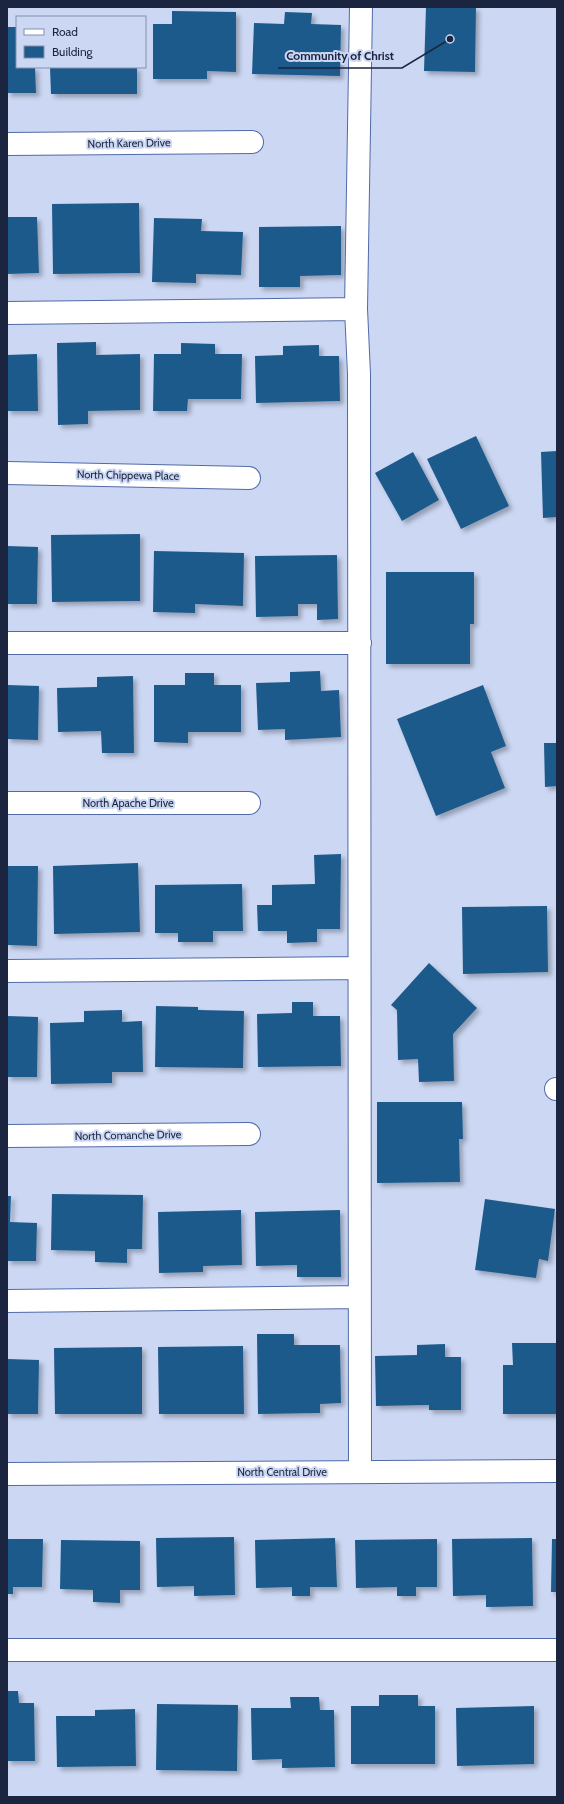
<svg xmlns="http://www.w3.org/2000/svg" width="564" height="1804" viewBox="0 0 564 1804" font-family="Cabin,sans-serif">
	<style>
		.building { fill: #1c5a8b; filter: url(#shadow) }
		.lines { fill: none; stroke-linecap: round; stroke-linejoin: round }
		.minor-casing { stroke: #526aa8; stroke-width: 24 }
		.minor { stroke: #fff; stroke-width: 22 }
		.labels { text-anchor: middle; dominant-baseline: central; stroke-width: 4; stroke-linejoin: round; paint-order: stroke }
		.street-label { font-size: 11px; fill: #1b253f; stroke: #cbd7f3 }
		.leader { fill: none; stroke: #1b253f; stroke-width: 1.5 }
		.callout-dot { fill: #1b253f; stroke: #cbd7f3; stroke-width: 1.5 }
		.callout-label { font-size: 12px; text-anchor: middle; font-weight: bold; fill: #1b253f; stroke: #cbd7f3; stroke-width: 4; stroke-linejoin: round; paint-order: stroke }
	</style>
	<defs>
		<filter id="shadow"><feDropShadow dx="3.5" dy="3.5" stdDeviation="2" flood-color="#0004"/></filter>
	</defs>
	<rect width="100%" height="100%" fill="#cbd7f3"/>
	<path class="building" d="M426 7H476L475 72 424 71Z
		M172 11 236 12V72L207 71V79H153V24H172Z
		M285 12 312 13 311 24 341 25 340 76 252 74 254 23 284 24Z
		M7 27H17V67H35L36 93H7Z
		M50 67H137V94H51Z
		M139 203 140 273 53 274 52 204Z
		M7 217H37L39 273 7 274Z
		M154 218 202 219 201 231 243 232 241 275 196 274V283L152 282Z
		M341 226V275L300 276V287H259V227Z
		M96 342V355L140 354V410L88 411V424L58 425 57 343Z
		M181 343 215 344V354H242L241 399H188L187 411H153L154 354H181Z
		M319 345V356H339L340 401 256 403 255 356 283 355V346Z
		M37 354 38 411H7V355Z
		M476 436 509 506 461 529 427 459Z
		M557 451V517L543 518 541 452Z
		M413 452 439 500 402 521 375 473Z
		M140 534V601L52 602 51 535Z
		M7 546 38 547 37 604H7Z
		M154 551 244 553 243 606 195 604V613L153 612Z
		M337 555 338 619 317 620V604H298V616L256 617 255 556Z
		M386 572H474V624H470V664H386Z
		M320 671 321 691 339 690 341 737 285 740V729L258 730 256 683 290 682V672Z
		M185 673H214V685H241V732H188V743L154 742V685H185Z
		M133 676 134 753H102L101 731 58 732 57 688 97 687V677Z
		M7 685 39 686 38 740 7 739Z
		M483 685 506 746 491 752 505 788 436 816 397 719Z
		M544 743H557V786L545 787Z
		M341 854 340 929H317V942L287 943V931H258L257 905H272V885L315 884 314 855Z
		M138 863 140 932 54 934 53 866Z
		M8 866H38L37 946 7 945Z
		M242 884 243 931H213V942H178V933H155V885Z
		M547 906 548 972 463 974 462 907Z
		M429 963 477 1008 453 1034 454 1081 419 1082 418 1059 398 1060 397 1010 391 1005Z
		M292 1002H313V1016H340L341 1066 258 1067 257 1014 292 1013Z
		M156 1006 198 1007V1010L244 1011 243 1068 155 1067Z
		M122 1010V1022L142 1021 143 1072H112V1083L51 1084 50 1023 84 1022V1011Z
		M7 1016 38 1017 37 1077H7Z
		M377 1102H462L463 1139H459L460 1182 377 1183Z
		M52 1194 143 1195 142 1249H127V1263L95 1262V1251L51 1250Z
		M7 1196H11L10 1222 37 1223 36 1261H7Z
		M485 1199 555 1209 548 1261 539 1259 536 1278 475 1270Z
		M241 1210 242 1265 203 1266V1272L159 1273 158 1212Z
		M340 1210 341 1277H297V1265L256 1266 255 1212Z
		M257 1334H294V1345H340L341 1403 320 1404V1413L258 1414Z
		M512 1343H557V1414H503V1365H513Z
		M445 1344V1357H461V1410H429V1405L376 1406 375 1356 417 1355V1345Z
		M243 1346 244 1414H159L158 1347Z
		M142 1347V1414H55L54 1348Z
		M7 1359 39 1360 38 1414H7Z
		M234 1537 235 1595 194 1596V1586L157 1587 156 1538Z
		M335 1538 337 1587H310V1596H292V1587L256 1588 255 1540Z
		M532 1538 533 1606 486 1607V1595L453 1596 452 1539Z
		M7 1539H43L42 1587H13V1594H7Z
		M437 1539V1587H416V1596H397V1587L356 1588 355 1540Z
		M552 1539H557V1592H551Z
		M61 1540 140 1541V1590H120V1603L93 1602V1590L60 1589Z
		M7 1691H18L19 1703H34L35 1761H7Z
		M379 1695H418V1706H435V1764H351V1706H379Z
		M290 1697H319L320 1710H334L335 1767 282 1768V1759L252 1760 251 1708H291Z
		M157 1704 238 1705 237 1771 156 1770Z
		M534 1706V1764L457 1766 456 1708Z
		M135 1709 136 1766 57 1767 56 1716H95V1710Z"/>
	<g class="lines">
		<g class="minor-casing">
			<path id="minor" d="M7 144 252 142
				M7 313 356 309
				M7 473 249 478
				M7 643H360
				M7 803H249
				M7 971 359 968
				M556 1089H557
				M7 1136 249 1134
				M7 1301 359 1297
				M360 1471 359 374 356 309 361 7
				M7 1474 557 1471
				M7 1650H557"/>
		</g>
		<use href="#minor" class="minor"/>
	</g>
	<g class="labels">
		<g class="street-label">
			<text transform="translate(129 143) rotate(-1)">North Karen Drive</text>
			<text transform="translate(128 475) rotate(1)">North Chippewa Place</text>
			<text x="128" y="803">North Apache Drive</text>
			<text transform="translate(128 1135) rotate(-1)">North Comanche Drive</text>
			<text x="282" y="1472">North Central Drive</text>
		</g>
	</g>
	<path class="leader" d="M450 39L402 68H278"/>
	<circle class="callout-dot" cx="450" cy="39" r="4"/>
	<g class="callout-label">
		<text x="340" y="60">Community of Christ</text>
	</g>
	<rect width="564" height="1804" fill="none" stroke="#1b253f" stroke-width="16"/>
	<rect x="16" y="16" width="130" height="52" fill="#cbd7f3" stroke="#8590ab"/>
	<rect x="24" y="29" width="20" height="6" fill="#ffffff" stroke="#8590ab"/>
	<text x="52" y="36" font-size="12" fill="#1b253f">Road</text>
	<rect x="24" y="46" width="20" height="12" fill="#1c5a8b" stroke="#8590ab"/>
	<text x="52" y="56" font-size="12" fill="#1b253f">Building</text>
</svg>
